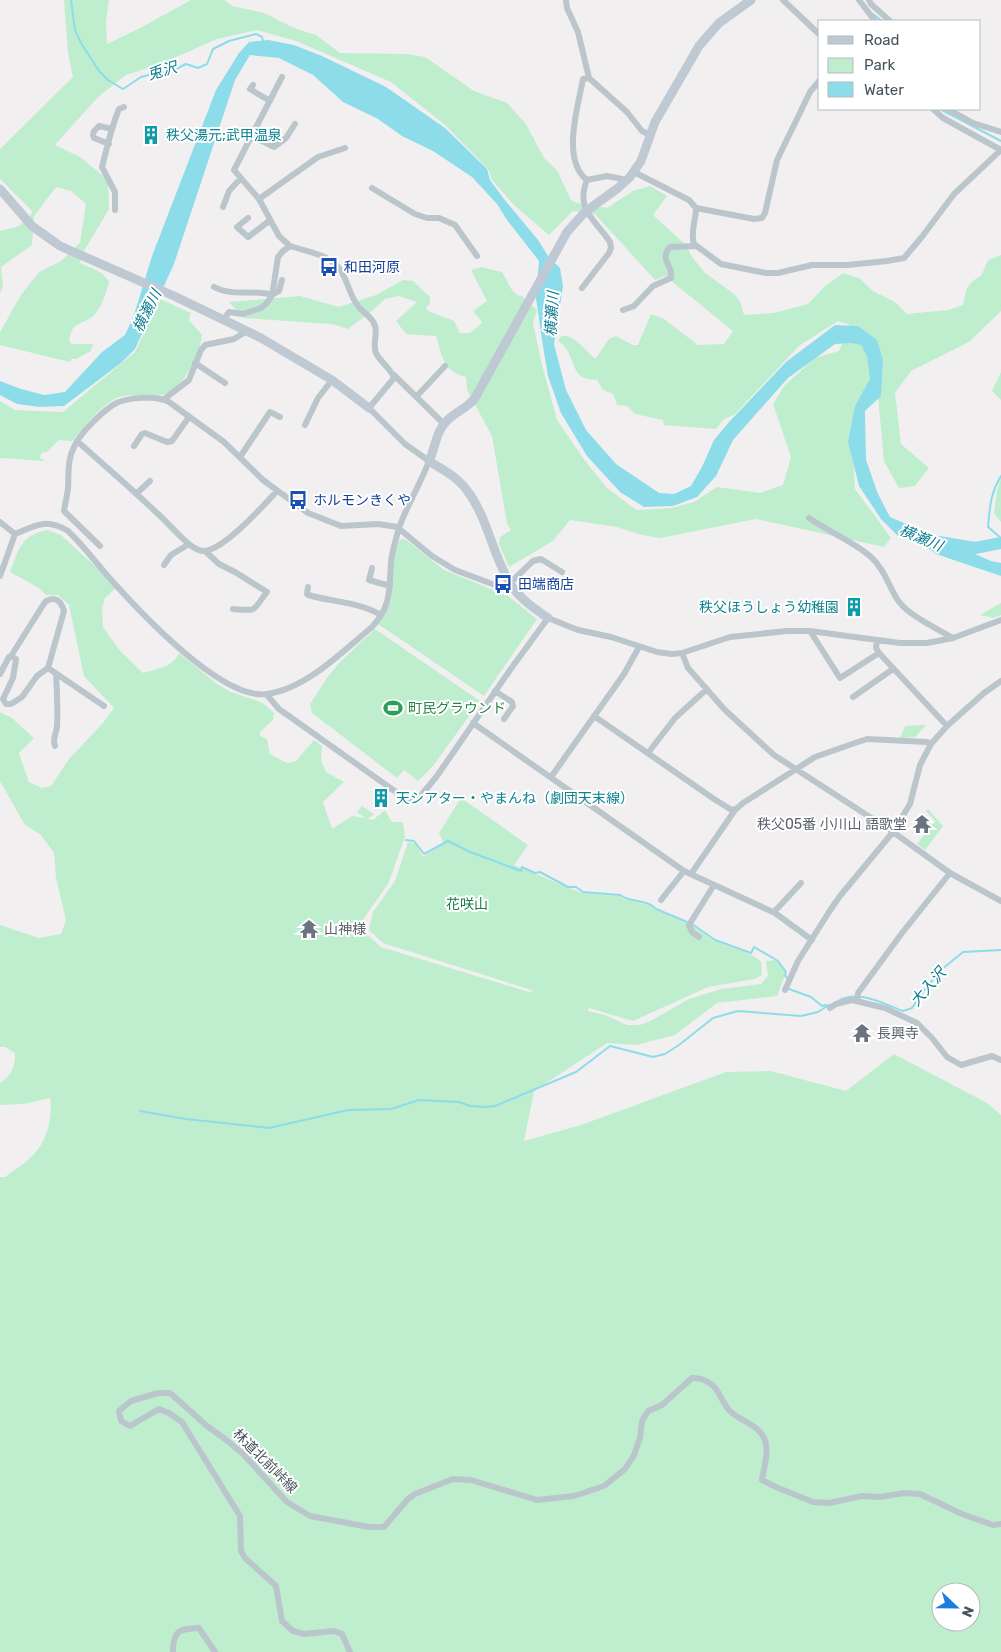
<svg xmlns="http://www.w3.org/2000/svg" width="1001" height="1652" viewBox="0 0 1001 1652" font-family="Rubik,'Noto Sans JP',sans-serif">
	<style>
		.green { fill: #bfeecf; fill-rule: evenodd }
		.water { fill: #8ddcea }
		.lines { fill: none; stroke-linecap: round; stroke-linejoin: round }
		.stream { stroke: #8ddcea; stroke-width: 2 }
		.river { stroke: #8ddcea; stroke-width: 12 }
		.street { stroke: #bbc5cc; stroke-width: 6 }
		.secondary { stroke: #bec9d3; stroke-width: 9 }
		.labels { text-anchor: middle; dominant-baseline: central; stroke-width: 4; stroke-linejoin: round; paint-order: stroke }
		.culture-label { font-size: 14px; fill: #0d838f; stroke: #fff; text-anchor: start }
		.transit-label { font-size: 14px; fill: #164399; stroke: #fff; text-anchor: start }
		.leisure-label { font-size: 14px; fill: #27864d; stroke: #fff; text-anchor: start }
		.worship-label { font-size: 14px; fill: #5b616d; stroke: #fff; text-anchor: start }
		.park-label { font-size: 14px; fill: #197d45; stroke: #fff }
		.street-label { font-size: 14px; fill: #48545d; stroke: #fff }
		.water-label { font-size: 15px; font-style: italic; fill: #0f7e91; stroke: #fff }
	</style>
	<rect width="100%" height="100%" fill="#f2eff0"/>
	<path class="green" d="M64 0H109L106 22 107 44 140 28 191 0H225L232 6 264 13 294 28 316 35 340 53 407 54 425 57 474 91 507 103 526 124 544 158 557 170 571 200 577 203 607 208 633 191 650 186 667 196 653 215 685 244 692 257 705 273 733 293 740 301 744 315 774 313 808 304 825 286 843 273 859 278 873 291 895 302 907 314 948 310 963 305C966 291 966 283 981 276L988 260 1001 255V311L969 342 911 371 895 393 901 444 929 468 915 486 899 488 884 461 878 396 861 404 853 455 855 489 891 538 884 547 756 519 660 538 642 535 617 527 570 520 553 541 509 567 499 544 500 537 511 530 507 524 492 436 467 390 466 377C443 372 442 355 436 336L406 334 396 321 417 302 399 296 385 299 373 310 348 329 332 324 244 318 229 302 300 296 339 307 376 295 403 280 413 281 430 297V304L426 307 428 311 454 321 460 333H470L481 324 482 322 473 311 487 301 471 270 481 267 502 272C508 281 512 296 522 296L537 310 533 323 541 361 557 420 583 458 606 487 636 510 671 508 694 502 717 487 760 493 783 485 791 457 773 404 784 386 815 358 839 351 850 325 838 321 800 345 735 414 723 420 716 429 664 425 663 420 635 414 627 406 617 405 613 394 603 390 597 380C593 380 588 379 584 378 571 373 574 351 558 341L561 336C574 334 584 349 594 358H596L609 339 616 336 633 345H638L651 314 664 319 698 345 724 344 733 331 665 276 655 280 595 214 573 211 549 235 514 205 492 180 488 169 445 125 391 82 296 41 257 30 217 39 158 65 126 75 98 97 55 145 80 157 108 180 109 209 84 251 80 263C90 268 104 271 109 282 107 292 100 311 92 317 78 327 73 320 69 341L72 344H93L91 351 76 359H71L70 362 0 345V332L21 295 39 272 61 261 80 243 86 204 71 191 56 187 34 216 32 245 1 267 3 287 0 293V231L19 226 33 212 0 179V149L73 77 68 53Z
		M160 299 191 313 189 320 202 335C199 358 183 391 158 396 146 398 130 393 119 397 100 405 86 426 72 441L59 440 47 452 41 453 40 458 43 459 44 461 0 458V401L15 410 63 412 135 352Z
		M1001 372V400L992 391Z
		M1001 478V522L994 513 997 491Z
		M47 530 61 535 96 567 116 588 105 598 102 608 103 627 120 651 143 673C157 669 173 667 179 653L217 684 231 692 263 703 274 713 273 720 260 732V736L267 739 270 754 287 763 296 761 314 740 322 746 321 760 326 772 344 782 323 802 332 829 352 816 365 818 357 812 362 806 374 814 368 819 373 820 385 810 392 822H403L405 837 388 884 362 921 363 931 381 947 529 992 534 991 383 943 369 930 373 912 395 881 408 842 416 844 423 857 444 844 439 833 461 798 528 845 514 865 582 893 620 896 623 899 652 906 656 910 693 926 714 941 750 954 761 961 762 975 755 979 708 987 633 1021 589 1008 588 1011 605 1015 627 1025H640L652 1020 689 999 721 989 761 984 768 976 766 961 778 960 786 973 777 996 717 1003 675 1035 636 1045 607 1043 534 1091 524 1141 581 1125 726 1072 771 1071 846 1091 894 1054 987 1103 1001 1115V1652H0V1177H5C14 1170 26 1163 34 1154 47 1141 53 1116 50 1098L24 1104 0 1105V1083C12 1075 15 1066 15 1053L5 1047H0V925L39 938 61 934 66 920 56 878 54 853 41 835 25 825 0 781V712L12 718 34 738 19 753 29 782 42 788 51 786 69 759 103 723 114 708 84 676 69 605 58 595H46L39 588 10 572C19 549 20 536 47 530ZM941 1592H971V1622H941Z
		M405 539 444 570 508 596 537 619 484 696 378 624 391 601 393 560 399 540Z
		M1001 603V615L993 618 980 615Z
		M375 629 480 701 433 766 418 781 404 770 397 778 312 713 310 704 327 678 340 662Z
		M926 725 915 737 900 738 905 726Z
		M928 809 943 826 925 850 917 844 935 821 926 811Z"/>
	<path class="water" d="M268 40 294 45 322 56 386 87 445 128 487 169 490 180 504 199 538 240 548 256 560 268 563 286 554 344 566 390 586 430 616 464 659 493 674 494 691 486 702 467 714 440 730 421 786 362 835 325 858 326 877 340 883 360 881 396 865 411 866 460 878 494 890 517 991 561 1001 563V576L936 554 924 545 898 536 881 519 859 486 848 442 855 406 870 379 867 356 861 345 852 343 835 344 788 378 733 440 716 476 697 497 673 506 644 507 620 492 587 456 561 413 548 376 542 340 536 298 539 261 507 220 497 204 472 177 433 151 402 136 378 119 343 102 313 75 279 58 250 55 235 80 174 264 135 349 121 363 64 406 40 407 17 404 0 395V381L21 389 44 395 65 392 102 352 125 335 134 315 152 256 216 90 239 53 249 42Z"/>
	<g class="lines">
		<path class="stream" d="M71 0 75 30 81 43 99 71 108 80 123 89 141 77 156 73 170 72 186 64 198 68 207 64 213 49 229 41 256 34 262 37 263 41
			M873 14 882 21
			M940 109 1001 141
			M1001 476C990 494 990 507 988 527L1001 538
			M406 840 414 841 424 854 448 841 470 852 521 871 522 867 535 873 540 872 568 887H576L583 892 620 895C630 903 648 899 656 909L687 922
			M692 924 715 940 751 953 754 947 778 961 786 972 785 975 787 978 789 979
			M789 989 811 997 822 1006 825 1005 828 1006
			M838 1001C859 989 883 1004 903 1011L912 1008 921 994 941 970 963 952 1001 950
			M140 1111 186 1119 269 1128 348 1110 391 1109 419 1100 459 1102 470 1106 486 1107 495 1106 576 1072 610 1046 653 1057 665 1054 679 1045 713 1018 738 1011 801 1016 818 1012 829 1005"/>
		<path class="river" d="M933 541 975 548 1001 543"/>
		<path class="street" d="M566 0 567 8 578 32 589 78 627 112 642 131 650 135
			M783 0 820 35
			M859 0 875 21
			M869 0 871 4 890 21
			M282 77 234 170 259 199 279 236 290 246
			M589 78 583 79C578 107 561 160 587 180L607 176 627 180
			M253 85 250 89 270 101
			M933 109 943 118 1001 150
			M948 109 973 123 1001 132
			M252 136 274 147 286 138 295 124
			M109 144 94 138 93 135 94 131 99 126 112 129
			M634 172 689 200 696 208 754 219 762 218 765 213 777 160 810 92 820 80
			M372 188 415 214 427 218H439L455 225 477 256
			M259 199 318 157 345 148
			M223 207 229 191 241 178
			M696 208C696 220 690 232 694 244L721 264 766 273H778L812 265H847L887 261 904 258 921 238 954 194 1001 150
			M115 210V192L102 167C107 148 111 128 119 109L124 107
			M248 218 237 227 248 237 269 221
			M214 287C232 297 253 289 272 295L279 291 282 280
			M582 288 609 253 611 248 610 242C595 219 575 210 587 180
			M623 310 634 306 653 286 671 278C674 265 658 261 670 247L696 246
			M195 363 225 383
			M394 375 444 424
			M417 396 445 366
			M164 399 189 380 201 350 205 345 234 339 247 331
			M305 425 318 398 332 380
			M77 441C104 465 131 488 157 513 168 523 178 535 190 545 194 548 198 551 204 551 224 550 263 506 277 491
			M134 446 142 434 145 433 167 442 172 441 189 417
			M240 457 270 412 280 417
			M136 494 150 481
			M809 518C829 532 853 541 871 557 884 569 888 584 897 599 907 615 936 628 953 638
			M0 522 15 534
			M15 534C36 525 47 518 68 531 82 544 93 559 106 574 135 607 221 701 267 694 306 689 343 651 372 627 392 605 389 590 391 562 392 551 396 539 399 528 407 505 420 485 429 461L405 444 369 408 394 378C391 368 380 362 376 353 372 344 378 335 375 326 373 317 363 313 358 306 350 296 348 282 341 271 330 254 308 252 290 246L283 251 278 257 273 290 271 297 266 304 261 308 243 314 229 312 224 319
			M100 546 64 511C65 504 67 496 68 489 69 474 67 460 74 447 80 433 101 413 113 405 125 397 157 395 169 402L224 442 263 480 308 513 341 526 378 524 397 527 432 556 455 570 495 585 512 587
			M205 551 219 564 235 572 267 592C252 611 259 611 233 609
			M164 565 171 555 189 544
			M372 568 369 580 390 586
			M0 576 15 534
			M510 583 533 561 541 559 562 572
			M308 587 307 594 308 595C332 602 360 602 381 615
			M810 631 840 678 879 653
			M877 640 876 648 879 653 947 726
			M682 653 688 668 696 677 724 709 774 755 893 832 950 873 1001 901
			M48 668 104 706
			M0 674 9 657 11 656 16 659 13 678 3 699 6 704H11L22 697 37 676 48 668 64 611C61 601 55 595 45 602L11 656
			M495 691 512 702 513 706 504 719
			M267 695 279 709 403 797C408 799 412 801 418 799L437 776 510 670 548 618 578 630 611 637 657 652 672 654 682 653 730 637 787 631H810L900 643H927L953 638 1001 620
			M853 697 893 669
			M594 716 714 799 730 809 735 810
			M473 723 684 871 775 913 812 940
			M55 746C52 739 56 734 57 727 58 709 57 691 56 674
			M648 753 675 718 707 689
			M551 777 624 674 639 647
			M691 874 735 810 743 803 815 757 855 743 867 739 927 742 931 744
			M661 900 684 871
			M774 912 801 883
			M699 937 692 932 689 925 714 885
			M785 990 798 961 829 912 840 896 893 832 910 804 920 765 931 744 947 726 984 693 1001 681
			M857 1001 858 993 902 933 950 873
			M830 1008 836 1004 852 1000 885 1008 917 1023 932 1038 947 1057 961 1065 992 1056 1001 1060
			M173 1652C173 1630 179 1629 199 1628L215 1652
			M350 1652 342 1634 334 1631 304 1634 293 1631 282 1621 276 1586 245 1558 241 1551 240 1516 182 1422 169 1413 159 1409 130 1426 121 1421 119 1411 131 1401 158 1393H170L207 1426 225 1439 243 1454 287 1502 310 1516 369 1527H384L408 1499 415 1494 453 1479 471 1480 537 1500 574 1496 604 1486 625 1469 634 1455 640 1438 642 1421 648 1411 662 1405 692 1378C699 1378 705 1379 711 1384 720 1390 722 1404 731 1412 741 1421 758 1425 764 1438 770 1450 764 1466 762 1480L776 1487 813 1502 829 1503 862 1496 880 1497 904 1493 920 1494 962 1514 993 1525 1001 1524"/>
		<path class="secondary" d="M0 189 32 226 60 246 174 296 261 338 332 380 369 408
			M548 618C535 609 520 599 511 585 492 555 488 517 466 489 457 477 442 469 429 461 435 449 435 435 444 424 452 413 467 409 475 398L567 232 585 212 618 188 630 177 641 161 655 122 699 46 719 23 751 0"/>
	</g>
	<defs>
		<g id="building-bare" transform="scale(1.5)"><path d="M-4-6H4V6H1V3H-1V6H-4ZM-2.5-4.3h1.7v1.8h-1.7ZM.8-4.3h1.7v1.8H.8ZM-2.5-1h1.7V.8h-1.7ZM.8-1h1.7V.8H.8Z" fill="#0f9aa8" stroke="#fff" stroke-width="2.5" paint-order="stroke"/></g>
		<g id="bus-bare" transform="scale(1.5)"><path d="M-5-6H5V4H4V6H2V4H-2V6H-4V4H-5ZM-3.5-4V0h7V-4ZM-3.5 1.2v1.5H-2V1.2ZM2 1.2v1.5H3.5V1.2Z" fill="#1a4fb4" stroke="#fff" stroke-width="2.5" paint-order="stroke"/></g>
		<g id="stadium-bare" transform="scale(1.5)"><path d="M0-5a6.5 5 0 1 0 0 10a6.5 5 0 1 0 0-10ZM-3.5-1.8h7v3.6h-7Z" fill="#2e9e5b" stroke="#fff" stroke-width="2.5" paint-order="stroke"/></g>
		<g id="temple-bare" transform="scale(1.5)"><path d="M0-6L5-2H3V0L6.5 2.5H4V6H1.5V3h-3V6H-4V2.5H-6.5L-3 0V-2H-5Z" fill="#6b7280" stroke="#fff" stroke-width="2.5" paint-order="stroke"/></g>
	</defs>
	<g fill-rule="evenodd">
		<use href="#building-bare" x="151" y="135"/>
		<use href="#bus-bare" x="329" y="267"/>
		<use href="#bus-bare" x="298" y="500"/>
		<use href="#bus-bare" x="503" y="584"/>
		<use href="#building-bare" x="854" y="607"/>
		<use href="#stadium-bare" x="393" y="708"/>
		<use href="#building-bare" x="381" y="798"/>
		<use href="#temple-bare" x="922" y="824"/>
		<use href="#temple-bare" x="309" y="929"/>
		<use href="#temple-bare" x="862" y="1033"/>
	</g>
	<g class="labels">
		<g class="culture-label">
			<text x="166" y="135">秩父湯元;武甲温泉</text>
			<text x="839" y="607" text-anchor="end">秩父ほうしょう幼稚園</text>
			<text x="396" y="798">天シアター・やまんね（劇団天末線）</text>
		</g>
		<g class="transit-label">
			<text x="344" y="267">和田河原</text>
			<text x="313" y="500">ホルモンきくや</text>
			<text x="518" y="584">田端商店</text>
		</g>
		<g class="leisure-label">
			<text x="408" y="708">町民グラウンド</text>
		</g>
		<g class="worship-label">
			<text x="907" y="824" text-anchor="end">秩父05番 小川山 語歌堂</text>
			<text x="324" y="929">山神様</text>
			<text x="877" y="1033">長興寺</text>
		</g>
		<g class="park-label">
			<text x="467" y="904">花咲山</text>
		</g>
		<g class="street-label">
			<text transform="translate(265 1461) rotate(45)">林道北前峠線</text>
		</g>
		<g class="water-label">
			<text transform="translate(162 71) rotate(-16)">兎沢</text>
			<text transform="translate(147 311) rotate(-63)">横瀬川</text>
			<text transform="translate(552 314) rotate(-87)">横瀬川</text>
			<text transform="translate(921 538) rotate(23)">横瀬川</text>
			<text transform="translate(928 987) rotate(-49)">大入沢</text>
		</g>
	</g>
	<rect x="818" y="20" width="162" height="90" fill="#ffffff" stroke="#b6bbbe"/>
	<rect x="828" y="36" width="25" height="8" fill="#bec9d3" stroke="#b6bbbe"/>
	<text x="864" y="45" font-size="15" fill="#48545d">Road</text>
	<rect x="828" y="58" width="25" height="15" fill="#bfeecf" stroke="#b6bbbe"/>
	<text x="864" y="70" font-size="15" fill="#48545d">Park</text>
	<rect x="828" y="82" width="25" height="15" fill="#8ddcea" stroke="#b6bbbe"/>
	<text x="864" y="95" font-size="15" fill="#48545d">Water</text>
	<g transform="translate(956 1607) rotate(112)"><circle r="24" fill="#ffffff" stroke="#b6bbbe"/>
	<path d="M0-4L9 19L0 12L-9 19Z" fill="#1d7ddf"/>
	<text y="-8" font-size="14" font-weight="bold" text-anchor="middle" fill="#48545d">N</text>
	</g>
</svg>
